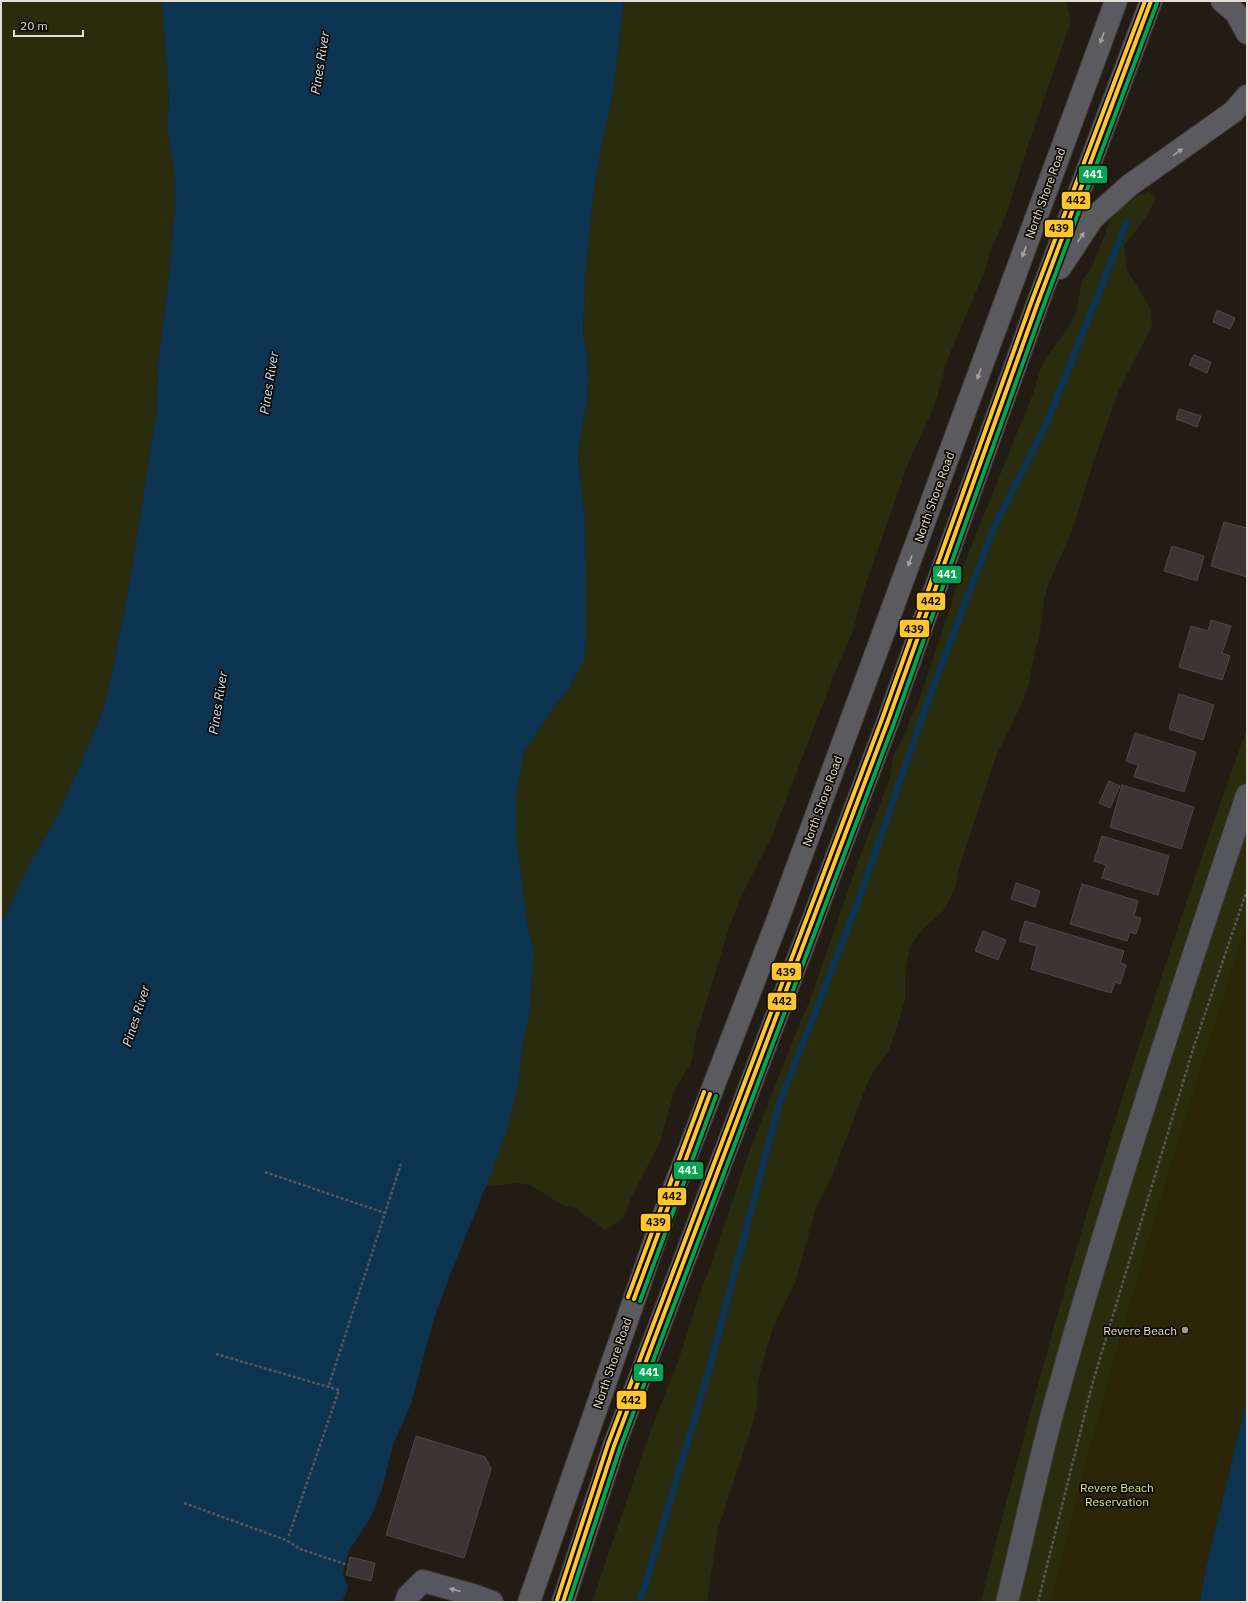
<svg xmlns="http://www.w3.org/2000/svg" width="1248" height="1603" viewBox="0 0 1248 1603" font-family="'IBM Plex Sans',sans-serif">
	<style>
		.green { fill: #292c0d }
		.sand { fill: #2d2507 }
		.water { fill: #0c3451 }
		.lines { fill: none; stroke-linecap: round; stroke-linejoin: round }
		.stream { stroke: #0c3451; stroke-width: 7 }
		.building { fill: #3b3533; stroke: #4f4847 }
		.minor-casing { stroke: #3d3730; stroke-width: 24 }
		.major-casing { stroke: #3d3730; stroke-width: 24 }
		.highway-casing { stroke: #3d3730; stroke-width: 24 }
		.path { stroke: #58575b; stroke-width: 2.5; stroke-dasharray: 3 2; stroke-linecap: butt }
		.minor { stroke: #55565f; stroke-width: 22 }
		.major { stroke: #56565d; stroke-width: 22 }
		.highway { stroke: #5b5a5f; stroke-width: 22 }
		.bus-1-casing { stroke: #0d0804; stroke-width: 7 }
		.bus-2-casing { stroke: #0d0804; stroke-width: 7 }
		.bus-3-casing { stroke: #0d0804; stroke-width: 7 }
		.bus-1 { stroke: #ffc72c; stroke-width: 4 }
		.bus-2 { stroke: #00a651; stroke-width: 4 }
		.bus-3 { stroke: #ffc72c; stroke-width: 4 }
		.oneway { fill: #a7a29f }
		.oneway2 { fill: #a4a09f }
		.poi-dot { fill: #a19990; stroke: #0d0804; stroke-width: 1.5 }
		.labels { text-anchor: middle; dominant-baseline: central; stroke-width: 3.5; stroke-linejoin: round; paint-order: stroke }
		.street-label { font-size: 12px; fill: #e5dcd3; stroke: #0d0804 }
		.poi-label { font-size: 12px; fill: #e5dcd3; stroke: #0d0804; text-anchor: end }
		.park-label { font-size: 12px; fill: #dbeb8a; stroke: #0d0804 }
		.water-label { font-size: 13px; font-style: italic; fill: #d5e3f1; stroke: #0d0804 }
		.line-badge { stroke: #0d0804; stroke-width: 1.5 }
		.badge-label { font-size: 11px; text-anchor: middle; font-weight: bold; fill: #fff }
		.pale-badge-label { font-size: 11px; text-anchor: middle; font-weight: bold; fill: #111 }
	</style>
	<rect width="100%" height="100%" fill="#231c15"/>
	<path class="green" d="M1 1H162L169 98 167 125 174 170 175 205 169 277 158 365 157 409 127 598 107 696 97 725 59 813 32 859 1 923Z
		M624 1H1066L1071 21 1027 148 1007 212 990 253 984 273 948 358 934 407 909 461 863 592 853 631 836 670 772 836 740 899 729 928 696 1036 691 1063 675 1089 660 1142 630 1200 624 1218 605 1230 574 1207 564 1206 530 1185 515 1183 485 1187 506 1133 512 1108 518 1085 523 1041 529 1017 533 966V947L528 927 516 837V796L520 766 524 752 553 708 568 690 584 661 586 642 585 519 578 461 580 437 587 402 588 379 587 354 583 336 585 279 594 189 604 132 612 100Z
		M1149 191 1156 198 1146 217 1124 246 1127 270 1151 309 1152 326 1119 390 1094 460 1072 531 1049 583 1044 600 1039 638 1035 651 1028 686 1023 701 996 756 959 868 955 889 943 911 922 930 910 947 905 972V999L900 1017 888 1053 878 1065 869 1079 832 1176 816 1208 795 1283 774 1325 768 1344 758 1381 757 1404 751 1429 718 1529 707 1602H592L650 1432 679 1359 699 1296 710 1267 749 1152 797 1030 810 1000 860 856 890 778 893 756 907 730 910 718 917 706 950 608 958 579 1034 391 1040 370 1048 355 1068 328 1076 312 1082 280 1091 269 1113 213 1139 195Z
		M1247 728V1399L1205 1572 1200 1602H981C994 1545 1010 1489 1025 1433 1088 1195 1164 960 1247 728Z"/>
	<path class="sand" d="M1247 923V1399L1205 1572 1200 1602H1051C1106 1373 1174 1147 1247 923Z"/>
	<path class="water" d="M162 1H624L612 100 604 132 594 189 585 279 583 336 587 354 588 379 587 402 580 437 578 461 585 519 586 578V642L584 661 568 690 553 708 524 752 516 796V837L528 927 533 947V966L529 1017 523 1041 518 1085 506 1133 494 1166 445 1288 434 1318 411 1404 393 1445 381 1492 370 1519 349 1550 346 1561 343 1574 348 1587 342 1602H1V923L32 859 59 813 97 725 107 696 127 598 157 409 158 365 169 277 175 205 174 170 167 125 169 98Z
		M1247 1399V1602H1200L1205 1572Z"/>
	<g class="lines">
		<path class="stream" d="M640 1602 708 1373 779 1104 855 910 931 692 994 527 1047 422 1127 222"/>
	</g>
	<path class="building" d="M1217 310 1235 318 1230 329 1213 322Z
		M1194 355 1211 362 1207 373 1189 365Z
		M1179 409 1201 416 1197 427 1176 419Z
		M1224 522 1247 528V577L1211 566Z
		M1172 546 1204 556 1197 581 1164 571Z
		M1211 620 1231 626 1222 653 1230 656 1222 680 1179 667 1191 626 1208 631Z
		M1179 694 1214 705 1203 740 1169 729Z
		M1135 733 1196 752 1184 792 1134 777 1138 765 1126 761Z
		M1109 781 1120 786 1110 808 1099 803Z
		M1122 785 1194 807 1181 849 1110 827Z
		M1102 836 1169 856 1158 895 1102 878 1106 865 1094 861Z
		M1016 883 1040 891 1035 907 1011 899Z
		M1082 884 1138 901 1134 916 1141 918 1136 934 1130 932 1127 941 1070 924Z
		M1025 921 1124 951 1120 963 1126 965 1120 984 1115 982 1111 993 1031 969 1037 946 1019 941Z
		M983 931 1006 940 998 960 975 951Z
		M416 1436 485 1457 491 1469 464 1558 386 1535Z
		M350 1557 375 1563 371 1581 346 1575Z"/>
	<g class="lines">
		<g class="minor-casing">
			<path id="minor" d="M406 1602 408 1596 423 1581 473 1595 492 1602"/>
		</g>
		<g class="major-casing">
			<path id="major" d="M1007 1602C1024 1534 1038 1464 1057 1396 1113 1194 1180 994 1247 795"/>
		</g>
		<g class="highway-casing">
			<path id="highway" d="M1222 1 1236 13 1247 33
				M1060 268 1093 218 1130 185 1233 112 1247 96
				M529 1602 663 1217 778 919 1116 1
				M563 1602 614 1446 888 721 1037 305 1151 1"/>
		</g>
		<path class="path" d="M265 1172 385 1213
			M216 1354 339 1390 288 1538
			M329 1385 401 1164
			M184 1503 286 1540 300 1549 348 1565
			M1038 1602 1092 1385 1194 1046 1247 890"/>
		<use href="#minor" class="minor"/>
		<use href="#major" class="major"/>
		<use href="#highway" class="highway"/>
		<g class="bus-1-casing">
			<path id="bus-1" d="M634 1299 710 1094
				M563 1602 614 1446 888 721 1037 305 1151 1"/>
		</g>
		<g class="bus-2-casing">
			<path id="bus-2" d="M640 1301 716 1096
				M569 1602 620 1448 894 723 1043 307 1157 3"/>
		</g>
		<g class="bus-3-casing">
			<path id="bus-3" d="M628 1297 704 1092
				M557 1600 608 1444 882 719 1031 303 1145 1"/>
		</g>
		<use href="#bus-1" class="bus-1"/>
		<use href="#bus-2" class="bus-2"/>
		<use href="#bus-3" class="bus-3"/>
	</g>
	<defs><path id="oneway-solid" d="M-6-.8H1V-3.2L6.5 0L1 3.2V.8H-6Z"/></defs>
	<g class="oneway">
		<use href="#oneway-solid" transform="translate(1102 38) rotate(110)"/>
		<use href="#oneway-solid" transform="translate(1178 152) rotate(-36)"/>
		<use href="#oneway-solid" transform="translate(1081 237) rotate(-57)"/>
		<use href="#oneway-solid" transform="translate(1024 252) rotate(110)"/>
		<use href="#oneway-solid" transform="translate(979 374) rotate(110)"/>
		<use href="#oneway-solid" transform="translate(910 561) rotate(110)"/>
	</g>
	<use class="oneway2" href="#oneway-solid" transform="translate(455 1590) rotate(-165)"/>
	<circle class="poi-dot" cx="1185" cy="1330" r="4"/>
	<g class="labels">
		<g class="street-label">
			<text transform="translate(1045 193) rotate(-70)">North Shore Road</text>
			<text transform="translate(934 497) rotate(-70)">North Shore Road</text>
			<text transform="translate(822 801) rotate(-70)">North Shore Road</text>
			<text transform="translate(612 1363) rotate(-71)">North Shore Road</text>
		</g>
		<g class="poi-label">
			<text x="1177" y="1330">Revere Beach</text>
		</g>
		<g class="park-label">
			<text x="1117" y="1487">Revere Beach<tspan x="1117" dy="14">Reservation</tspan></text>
		</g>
		<g class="water-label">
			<text transform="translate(320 63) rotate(-81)">Pines River</text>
			<text transform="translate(269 383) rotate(-81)">Pines River</text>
			<text transform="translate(218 703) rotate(-81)">Pines River</text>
			<text transform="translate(136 1016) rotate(-72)">Pines River</text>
		</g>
	</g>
	<g class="line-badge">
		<rect x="1078" y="165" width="30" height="19" rx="4" fill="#00a651"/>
		<rect x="1061" y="191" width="30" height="19" rx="4" fill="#ffc72c"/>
		<rect x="1044" y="219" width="30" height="19" rx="4" fill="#ffc72c"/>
		<rect x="932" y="565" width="30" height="19" rx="4" fill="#00a651"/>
		<rect x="916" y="592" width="30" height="19" rx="4" fill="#ffc72c"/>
		<rect x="899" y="619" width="31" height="19" rx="4" fill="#ffc72c"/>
		<rect x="771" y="962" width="31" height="19" rx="4" fill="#ffc72c"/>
		<rect x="767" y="992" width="30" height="19" rx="4" fill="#ffc72c"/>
		<rect x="673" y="1161" width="31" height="19" rx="4" fill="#00a651"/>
		<rect x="657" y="1187" width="30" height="19" rx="4" fill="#ffc72c"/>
		<rect x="640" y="1213" width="31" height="19" rx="4" fill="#ffc72c"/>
		<rect x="633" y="1363" width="31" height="19" rx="4" fill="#00a651"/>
		<rect x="616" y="1390" width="31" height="20" rx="4" fill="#ffc72c"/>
	</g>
	<g class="badge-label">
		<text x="1093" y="178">441</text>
		<text x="947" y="578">441</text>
		<text x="688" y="1174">441</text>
		<text x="649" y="1376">441</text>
	</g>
	<g class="pale-badge-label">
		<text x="1076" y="204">442</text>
		<text x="1059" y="232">439</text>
		<text x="931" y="605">442</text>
		<text x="914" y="633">439</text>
		<text x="786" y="976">439</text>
		<text x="782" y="1005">442</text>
		<text x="672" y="1200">442</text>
		<text x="656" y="1226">439</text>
		<text x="631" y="1404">442</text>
	</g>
	<rect width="1248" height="1603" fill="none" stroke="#e5dcd3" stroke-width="4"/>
	<path d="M14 30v6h69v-6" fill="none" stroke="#e5dcd3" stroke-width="2"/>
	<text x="20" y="30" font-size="12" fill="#e5dcd3" stroke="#0d0804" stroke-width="3" paint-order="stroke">20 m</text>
</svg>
